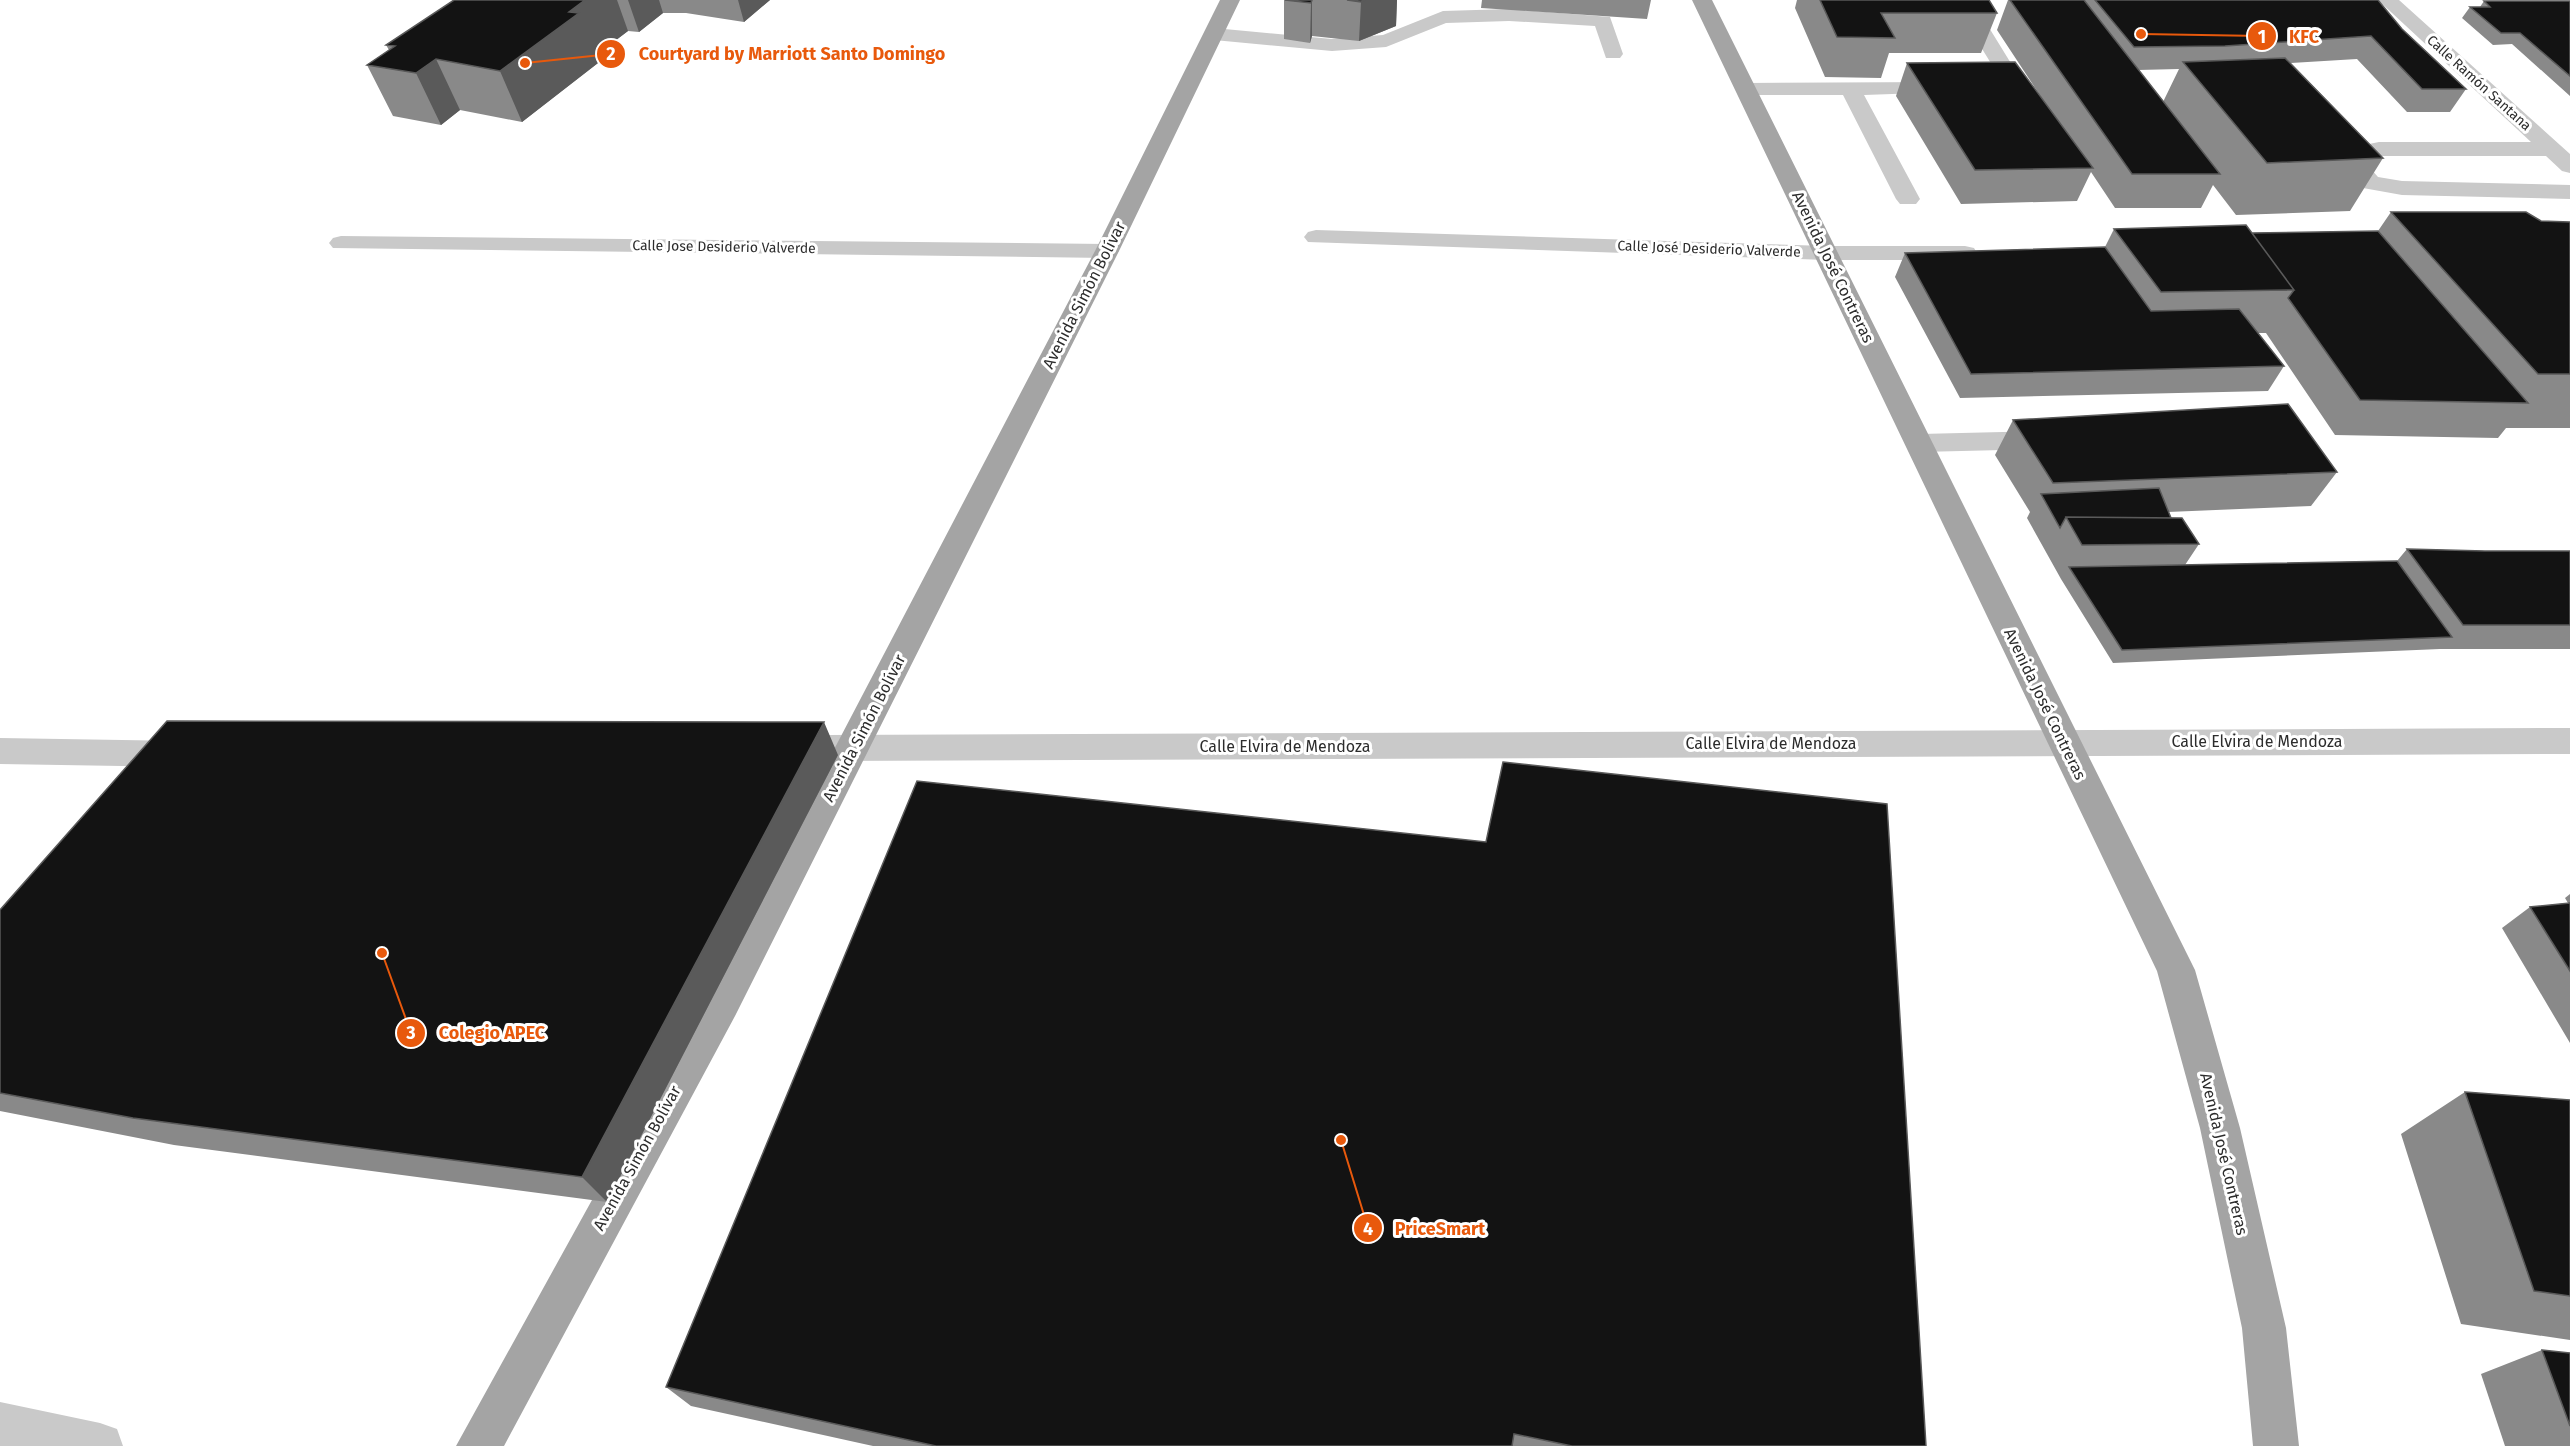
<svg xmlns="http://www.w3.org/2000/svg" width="2570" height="1446" viewBox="0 0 2570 1446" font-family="'Fira Sans',sans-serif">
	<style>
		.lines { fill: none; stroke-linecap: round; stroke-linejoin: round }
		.minor { fill: #c9c9c9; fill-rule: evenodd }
		.major { fill: #a4a4a4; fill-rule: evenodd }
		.wall { fill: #898989; fill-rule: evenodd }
		.shaded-wall { fill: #5a5a5a }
		.building { fill: #131313; stroke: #5a5a5a; stroke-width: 1.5 }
		.labels { text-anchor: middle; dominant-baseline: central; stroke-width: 6; stroke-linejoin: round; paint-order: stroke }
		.far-street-label { font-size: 14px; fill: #2c2c2c; stroke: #fff }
		.street-label { font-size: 16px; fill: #2c2c2c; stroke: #fff }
		.leader { fill: none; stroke: #e8590c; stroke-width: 2 }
		.callout-dot { fill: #e8590c; stroke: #fff; stroke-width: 2 }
		.mark-label { font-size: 18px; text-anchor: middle; font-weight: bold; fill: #fff }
		.callout-label { font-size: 18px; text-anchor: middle; font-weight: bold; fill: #e8590c; stroke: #fff; stroke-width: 6; stroke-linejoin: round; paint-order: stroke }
	</style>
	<rect width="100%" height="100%" fill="#fff"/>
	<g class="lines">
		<path class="minor" d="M1952 0H1972L2020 78 2016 89 1990 93 1983 91 1980 87 1983 83 2000 78Z
			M2378 0H2399L2570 154V173L2562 171 2546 156H2379L2362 159 2378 177 2402 181 2570 185V199L2402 195 2363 188 2336 155 2339 150 2379 142H2531Z
			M1509 9 1610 17 1623 54 1620 58H1606L1595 26 1509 21 1446 23 1386 47 1332 51 1214 40 1207 38 1204 34 1207 30 1214 28 1332 39 1383 35 1443 11Z
			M1942 82 1949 84 1952 88 1949 92 1864 95 1920 199 1916 204H1900L1896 199 1843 95H1746L1739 93 1736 89 1739 85 1746 83Z
			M1316 230 1826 246H1965L1974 248 1977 253 1974 258 1965 260H1826L1308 242 1304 237 1308 232Z
			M341 236 1107 244 1115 246 1119 251 1115 256 1107 258 333 248 329 243 333 238Z
			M2047 431 2057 434 2061 440 2057 446 2047 449 1920 452 1910 449 1906 443 1910 437 1920 434Z
			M2570 728V754L826 761 814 757 809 748 814 739 826 735Z
			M0 738 183 741 195 745 200 754 195 763 183 767 0 764Z
			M0 1402 100 1423 117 1429 123 1446H0Z"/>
		<path class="major" d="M1220 0H1240L1119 251 735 1016 504 1446H456L707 992 1095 251Z
			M1692 0H1712L2195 970 2240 1128 2286 1328 2299 1446H2253L2242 1328 2200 1128 2157 971Z"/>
	</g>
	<path class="wall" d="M454 0H770L744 22 686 13H663L639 32 628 31 595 56 598 63 522 122 460 110 441 125 393 116 367 65 389 50 386 45Z
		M1284 0H1397L1396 26 1359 41 1312 36 1310 43 1284 39Z
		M1482 0H1651L1647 19 1481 8Z
		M1797 0H1989L1997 13 1981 53H1889L1881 78 1825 77 1795 8Z
		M2008 0H2378L2402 29 2466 89 2450 112H2407L2357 59 2291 63 2383 158 2350 211 2236 215 2213 185 2201 208H2115L2091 172 2077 201 1961 204 1896 96 1907 63 2045 103 1997 30ZM2179 69 2163 102 2138 70Z
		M2484 1H2570V96L2512 44 2493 45 2462 18 2470 7H2480Z
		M2391 212 2541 221 2570 222V428H2506L2498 438 2335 435 2266 333H2258L2284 366 2268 391 1960 398 1895 277 1905 253 2105 247 2114 229 2252 233 2378 231Z
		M2013 420 2337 472 2311 506 2168 512 2171 518 2199 544 2185 565 2397 561 2407 549 2485 551H2570V649H2440L2113 663 2061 579 2027 518 2030 512 1995 455Z
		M838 755 607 1202 174 1145 0 1111V910Z
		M2570 894V1043L2502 928 2530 907 2568 903 2565 898Z
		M2465 1092 2570 1100V1340L2461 1324 2401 1134Z
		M2542 1350 2570 1353V1446H2505L2481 1374Z
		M666 1387 1926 1446H873L691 1406Z"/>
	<path class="shaded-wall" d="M585 0H617L628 31 595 56 598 63 522 122 500 71 569 12Z
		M628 0H659L663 13 639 32Z
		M738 0H770L744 22Z
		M1312 0V36L1310 43 1311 3Z
		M1365 0H1397L1396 26 1359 41 1361 2Z
		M436 59 460 110 441 125 416 73Z
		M824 722 838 755 607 1202 582 1177Z"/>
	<path class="building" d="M454 0H585L569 12 579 13 500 71 436 59 416 73 367 65 395 46 386 45Z
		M1285 0H1312L1311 3Z
		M1347 0H1365L1361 2Z
		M1820 0H1989L1997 13H1881L1895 38 1837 37Z
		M2010 0H2084L2220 174H2132Z
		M2095 0H2378L2402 29 2466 89H2422L2371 36 2225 46 2134 47Z
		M2484 1H2570V76L2520 33H2501L2470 7H2490Z
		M2285 58 2383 158 2267 163 2183 62Z
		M2015 62 2093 168 1975 170 1907 63Z
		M2391 212H2526L2541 221 2570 222V374H2538Z
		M2246 225 2294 290 2161 292 2114 229Z
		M2378 231 2528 403 2360 400 2288 298 2294 290 2252 233Z
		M2105 247 2151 311 2239 309 2284 366 1971 374 1905 253Z
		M2288 404 2337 472 2053 483 2013 420Z
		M2159 488 2171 518 2066 517 2060 528 2041 494Z
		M2066 517 2182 518 2199 544 2082 545Z
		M2407 549 2485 551H2570V625H2463Z
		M2397 561 2452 637 2122 650 2069 567Z
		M167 721 824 722 582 1177 133 1118 0 1093V910Z
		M1503 762 1887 804 1926 1446H1572L1514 1434 1512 1446H936L666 1387 917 781 1486 842Z
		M2570 903V971L2530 907Z
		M2465 1092 2570 1100V1296L2534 1291Z
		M2542 1350 2570 1353V1426Z"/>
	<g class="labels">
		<g class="far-street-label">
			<text transform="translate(2479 83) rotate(42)">Calle Ramón Santana</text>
			<text transform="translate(724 247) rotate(1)">Calle Jose Desiderio Valverde</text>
			<text transform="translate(1709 249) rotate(2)">Calle José Desiderio Valverde</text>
		</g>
		<g class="street-label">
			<text transform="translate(1833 267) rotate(64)">Avenida José Contreras</text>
			<text transform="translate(1084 295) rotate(-63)">Avenida Simón Bolívar</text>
			<text transform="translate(2045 704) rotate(64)">Avenida José Contreras</text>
			<text transform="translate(864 728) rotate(-63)">Avenida Simón Bolívar</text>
			<text x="2257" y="741">Calle Elvira de Mendoza</text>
			<text x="1771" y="743">Calle Elvira de Mendoza</text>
			<text x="1285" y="746">Calle Elvira de Mendoza</text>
			<text transform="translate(2224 1154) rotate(77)">Avenida José Contreras</text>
			<text transform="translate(637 1158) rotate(-61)">Avenida Simón Bolívar</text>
		</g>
	</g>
	<path class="leader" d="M2141 34L2262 36M525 63L611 54M382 953L411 1033M1341 1140L1368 1228"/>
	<g class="callout-dot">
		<circle cx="2141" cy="34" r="6"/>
		<circle cx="525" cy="63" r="6"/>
		<circle cx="382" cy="953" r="6"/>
		<circle cx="1341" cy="1140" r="6"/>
		<circle cx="2262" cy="36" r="15"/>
		<circle cx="611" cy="54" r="15"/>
		<circle cx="411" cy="1033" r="15"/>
		<circle cx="1368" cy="1228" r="15"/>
	</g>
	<g class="mark-label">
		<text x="2262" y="43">1</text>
		<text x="611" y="60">2</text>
		<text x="411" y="1039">3</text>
		<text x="1368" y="1235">4</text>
	</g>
	<g class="callout-label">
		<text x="2304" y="43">KFC</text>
		<text x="792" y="60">Courtyard by Marriott Santo Domingo</text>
		<text x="492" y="1039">Colegio APEC</text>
		<text x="1440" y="1235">PriceSmart</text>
	</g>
</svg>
